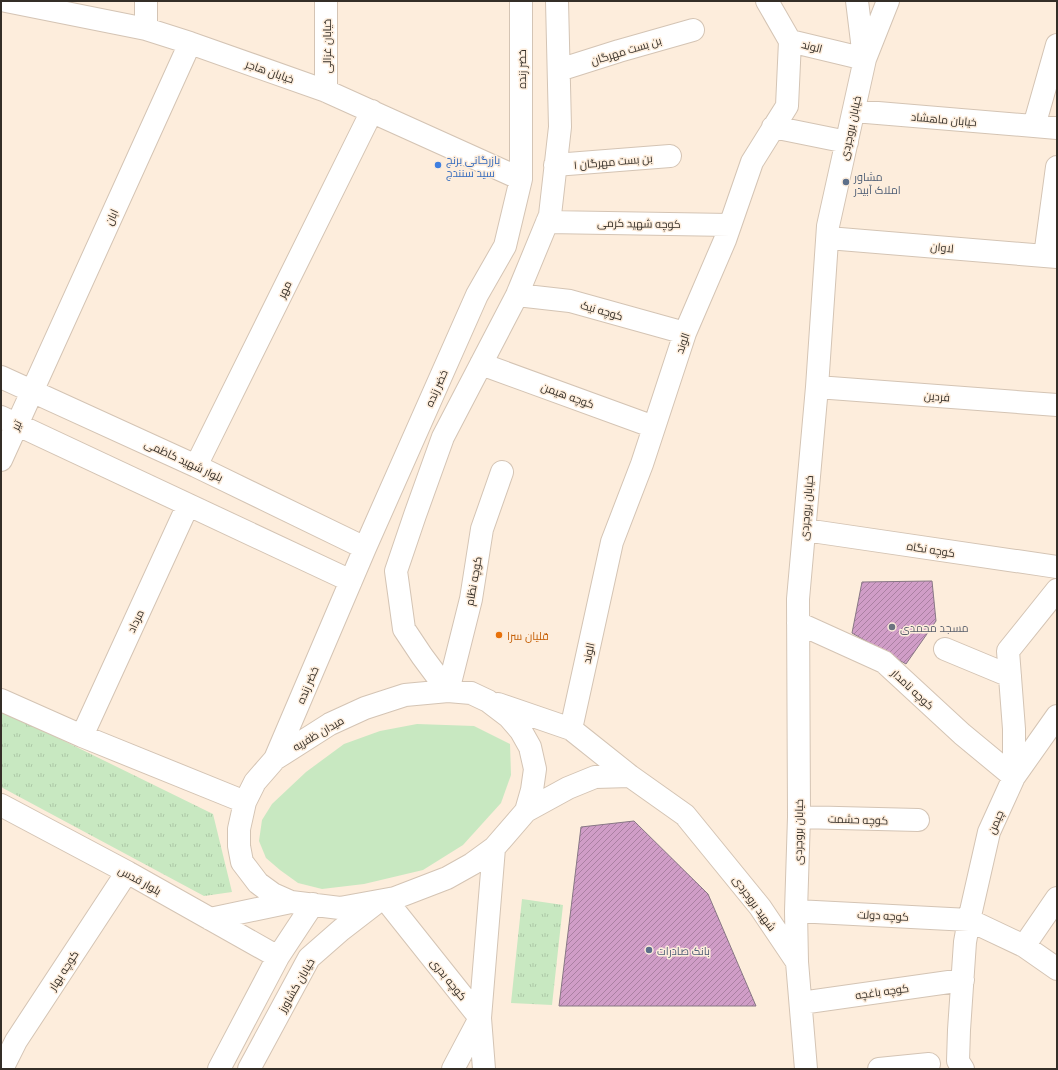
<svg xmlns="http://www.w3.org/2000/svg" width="1058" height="1070" viewBox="0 0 1058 1070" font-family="'Golos Text',Cairo,sans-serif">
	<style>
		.grass { fill: #c8e8c1 }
		.park { fill: url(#park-tufts) }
		.building { fill: url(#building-hatch); stroke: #887785 }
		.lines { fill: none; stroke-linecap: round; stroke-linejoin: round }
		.minor-casing { stroke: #d4c4b4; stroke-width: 24 }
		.minor { stroke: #fff; stroke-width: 22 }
		.shop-dot { fill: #3f7fe0; stroke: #fdeddc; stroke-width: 1.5 }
		.service-dot { fill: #5c6f8a; stroke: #fdeddc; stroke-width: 1.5 }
		.worship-dot { fill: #6b7280; stroke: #fdeddc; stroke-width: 1.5 }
		.food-dot { fill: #e8710a; stroke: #fdeddc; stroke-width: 1.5 }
		.labels { text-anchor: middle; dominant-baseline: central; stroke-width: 3; stroke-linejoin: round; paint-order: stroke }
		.street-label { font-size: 11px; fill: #342e27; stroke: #fdeddc }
		.shop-label { font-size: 11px; fill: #366cbe; stroke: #fdeddc; text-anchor: start }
		.service-label { font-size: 11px; fill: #4e5e75; stroke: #fdeddc; text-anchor: start }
		.worship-label { font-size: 11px; fill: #5b616d; stroke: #fdeddc; text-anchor: start }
		.food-label { font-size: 11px; fill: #c56008; stroke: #fdeddc; text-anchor: start }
	</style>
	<defs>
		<pattern id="park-tufts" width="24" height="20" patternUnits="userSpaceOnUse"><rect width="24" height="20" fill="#c8e8c1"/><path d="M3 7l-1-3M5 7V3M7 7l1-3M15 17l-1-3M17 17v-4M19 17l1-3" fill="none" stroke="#acc7a6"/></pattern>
		<pattern id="building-hatch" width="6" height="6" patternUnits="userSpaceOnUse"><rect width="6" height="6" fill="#d09dc7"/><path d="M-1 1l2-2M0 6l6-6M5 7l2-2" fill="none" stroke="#aa80a2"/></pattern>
	</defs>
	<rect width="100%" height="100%" fill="#fdeddc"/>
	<path class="grass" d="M417 724 474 726 510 744 511 775 501 803 463 845 423 870 364 884 322 889 298 883 280 870 266 858 259 841 262 820 272 804 306 772 344 744 380 731Z"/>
	<path class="park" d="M1 710 213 814 232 892 204 896 1 787Z
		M522 899 563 905 552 1005 511 1003Z"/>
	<path class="building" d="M932 581 936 621 906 664 852 633 862 582Z
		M634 821 708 894 756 1006H559L581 827Z"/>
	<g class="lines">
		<g class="minor-casing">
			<path id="minor" d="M6 1 146 29 190 43 326 91 521 179
				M326 1V91
				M767 1 790 41
				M857 1 864 58
				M146 29V1
				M790 41 865 59
				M559 70 619 51 693 30
				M854 111 1057 128
				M1034 126 1057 45
				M773 127 847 142
				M555 165 670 156
				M547 222 730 225
				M828 238 1057 257
				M1045 256 1057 167
				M517 295 570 301 685 333
				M481 364 654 427
				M1 377 196 466 365 548
				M817 387 1057 405
				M1 417 351 581
				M1 460 190 43
				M196 466 372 111
				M805 530 1057 567
				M798 623 884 662 962 734 1014 777 1057 716
				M945 649 1010 676
				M448 691 471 693 488 701 509 717 521 731 530 747 535 769 532 790 526 811 494 848 472 864 447 878 395 898 340 908 291 902 273 894 258 883 242 862 239 846V829L245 802 255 782 275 759 330 724 365 708 405 695Z
				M448 691 422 656 404 629 396 571 415 515 443 437 517 295 550 215 560 127 557 1
				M448 691 471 599 482 529 502 472
				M1 700 82 736 245 802
				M498 704 571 729 630 776 685 815 760 907 797 962 806 1069
				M571 729 612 542 642 464 685 333 725 240 752 162 787 106 790 41
				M82 736 188 505
				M275 759 365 548 477 295 505 246 521 179V1
				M1 805 127 872 278 957
				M526 811 568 788 595 777 630 776
				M799 817 918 820
				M386 900 480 1018
				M796 911 969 920 1024 946 1057 969
				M210 919 291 902
				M1024 946 1057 898
				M797 962 796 911 799 817 798 599 817 387 828 226 865 59 888 1
				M801 1003 963 980
				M2 1069 16 1041 127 872
				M219 1069 278 957 313 904
				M249 1069 309 958 341 930 376 903
				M453 1069 480 1018
				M484 1069 480 1018 494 848
				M879 1069 929 1064
				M963 1069 958 1061 959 1030 965 942 969 920 989 832 1014 777V729L1008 651 1057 590"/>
		</g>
		<use href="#minor" class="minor"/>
	</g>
	<circle class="shop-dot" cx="438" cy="165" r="4"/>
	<g class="service-dot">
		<circle cx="846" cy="182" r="4"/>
		<circle cx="649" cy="950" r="4"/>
	</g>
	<circle class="worship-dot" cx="892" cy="627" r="4"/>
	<circle class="food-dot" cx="499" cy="635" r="4"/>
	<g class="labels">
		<g class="street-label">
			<text transform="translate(326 46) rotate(-90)">خیابان غزالی</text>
			<text transform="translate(812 46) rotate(14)">الوند</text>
			<text transform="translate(626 50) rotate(-17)">بن بست مهرگان</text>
			<text transform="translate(521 69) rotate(-90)">خضر زنده</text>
			<text transform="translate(270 71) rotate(19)">خیابان هاجر</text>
			<text transform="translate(944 119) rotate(5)">خیابان ماهشاد</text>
			<text transform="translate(850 128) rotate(-78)">خیابان بروجردی</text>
			<text transform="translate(613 161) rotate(-5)">بن بست مهرگان ۱</text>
			<text transform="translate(111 217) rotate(-66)">ابان</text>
			<text transform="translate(639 223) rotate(1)">کوچه شهید کرمی</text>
			<text transform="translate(942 247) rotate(5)">لاوان</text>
			<text transform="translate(284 289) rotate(-64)">مهر</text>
			<text transform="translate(602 310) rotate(16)">کوچه نیک</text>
			<text transform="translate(682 343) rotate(-71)">الوند</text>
			<text transform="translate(436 388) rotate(-66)">خضر زنده</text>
			<text transform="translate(568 395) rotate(20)">کوچه هیمن</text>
			<text transform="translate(937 396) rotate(4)">فردین</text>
			<text transform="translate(16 425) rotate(-65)">تیر</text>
			<text transform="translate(184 460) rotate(25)">بلوار شهید کاظمی</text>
			<text transform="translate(806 508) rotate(-85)">خیابان بروجردی</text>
			<text transform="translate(931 549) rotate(9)">کوچه نگاه</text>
			<text transform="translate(473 581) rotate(-80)">کوچه نظام</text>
			<text transform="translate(135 621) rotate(-65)">مرداد</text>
			<text transform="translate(588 653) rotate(-78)">الوند</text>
			<text transform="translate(307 685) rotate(-67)">خضر زنده</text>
			<text transform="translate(913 689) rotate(43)">کوچه نامدار</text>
			<text transform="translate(318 733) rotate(-30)">میدان ظفریه</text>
			<text transform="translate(858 819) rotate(2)">کوچه حشمت</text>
			<text transform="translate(995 822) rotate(-68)">چیمن</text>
			<text transform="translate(798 832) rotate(-89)">خیابان بروجردی</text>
			<text transform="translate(140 880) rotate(29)">بلوار قدس</text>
			<text transform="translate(755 903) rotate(54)">شهید بروجردی</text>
			<text transform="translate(883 915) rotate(3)">کوچه دولت</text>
			<text transform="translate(63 970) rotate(-57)">کوچه بهار</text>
			<text transform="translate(449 979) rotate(51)">کوچه بدری</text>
			<text transform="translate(296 985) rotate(-60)">خیابان کشاورز</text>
			<text transform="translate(882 991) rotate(-8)">کوچه باغچه</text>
		</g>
		<g class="shop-label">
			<text x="446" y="159">بازرگانی برنج<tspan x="446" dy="13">سید سنندج</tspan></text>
		</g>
		<g class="service-label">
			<text x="854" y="176">مشاور<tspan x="854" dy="13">املاک آبیدر</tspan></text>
			<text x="657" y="950">بانک صادرات</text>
		</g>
		<g class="worship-label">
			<text x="900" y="627">مسجد محمدی</text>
		</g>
		<g class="food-label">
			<text x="507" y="635">قلیان سرا</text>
		</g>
	</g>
	<rect width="1058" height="1070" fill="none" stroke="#342e27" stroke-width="4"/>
</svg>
